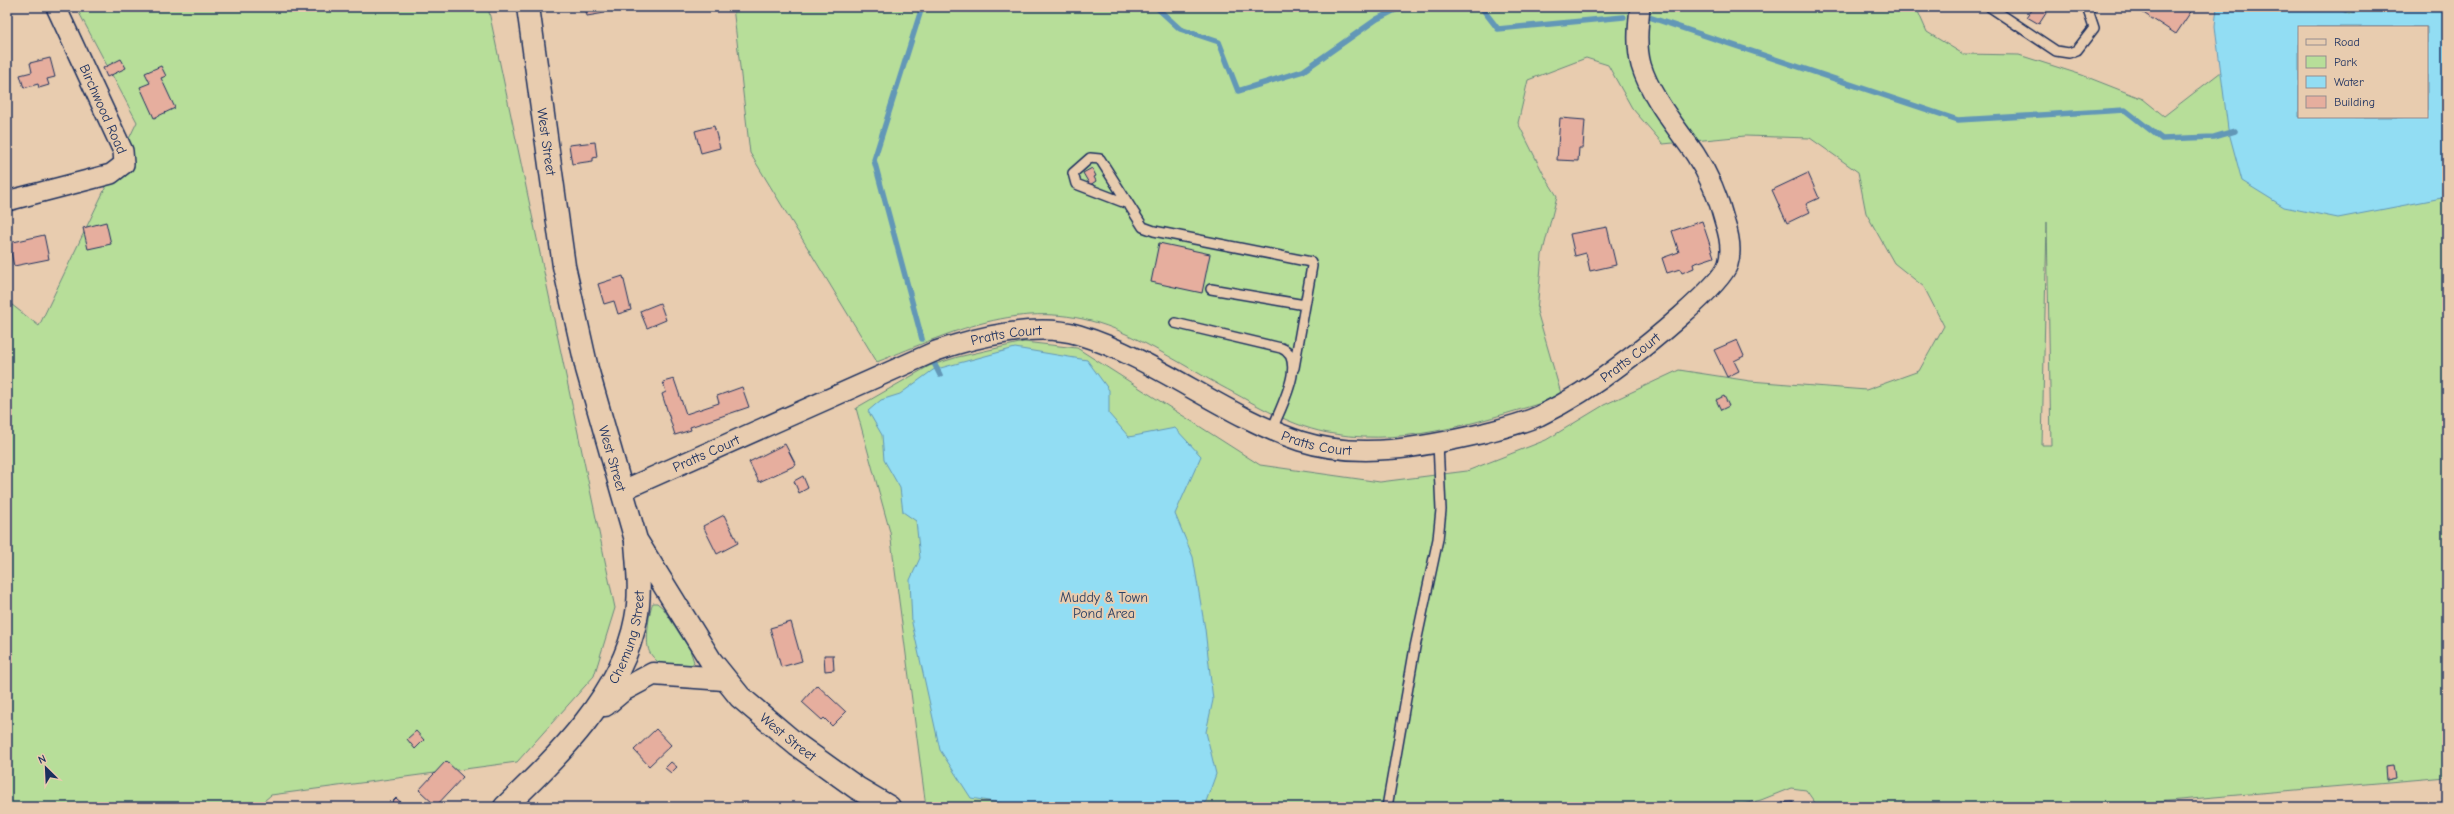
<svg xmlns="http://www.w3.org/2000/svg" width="2454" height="814" viewBox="0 0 2454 814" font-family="'Comic Neue',sans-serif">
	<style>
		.green { fill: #b7de99; stroke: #69867c; fill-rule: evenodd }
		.water { fill: #92ddf3; stroke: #6297b7; fill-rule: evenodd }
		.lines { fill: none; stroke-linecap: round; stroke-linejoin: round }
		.stream { stroke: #6297b7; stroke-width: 5.5 }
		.building { fill: #e6ae9e; stroke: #1b2f5e }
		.lane-casing { stroke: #1b2f5e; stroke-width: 12 }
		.street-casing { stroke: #1b2f5e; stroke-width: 22 }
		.secondary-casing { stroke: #1b2f5e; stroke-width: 25 }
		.lane { stroke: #e8ccaf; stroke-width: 9 }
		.street { stroke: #e8ccaf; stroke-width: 19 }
		.secondary { stroke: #e8ccaf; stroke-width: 22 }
		.labels { text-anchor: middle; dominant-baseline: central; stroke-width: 4; stroke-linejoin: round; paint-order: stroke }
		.street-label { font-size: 14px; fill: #1b2f5e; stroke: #e8ccaf }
		.park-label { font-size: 14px; fill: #2b4064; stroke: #e8ccaf }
	</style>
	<rect width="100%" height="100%" fill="#e8ccaf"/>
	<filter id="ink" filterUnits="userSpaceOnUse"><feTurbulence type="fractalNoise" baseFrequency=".025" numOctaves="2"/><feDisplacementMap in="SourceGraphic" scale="8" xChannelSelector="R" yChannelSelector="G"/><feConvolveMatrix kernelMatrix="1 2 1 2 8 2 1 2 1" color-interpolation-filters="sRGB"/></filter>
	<g filter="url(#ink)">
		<path class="green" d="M76 7H488L615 608 594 676 517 762 271 795 257 807H7V301L39 326 137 122Z
			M733 7H1916L1927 32 1963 54 2019 55 2082 75 2143 99 2164 116 2305 7H2447V777L2098 807H1818L1806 790 1791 788 1761 800 1732 807H926L890 532 856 408 929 366 958 357 1024 342 1077 348 1260 465 1380 482 1467 471 1546 440 1604 405 1679 370 1750 381 1866 390 1919 371 1944 326 1924 287 1894 263 1866 213 1858 172 1810 138 1745 136 1663 144 1632 108 1608 65 1586 58 1528 80 1518 123 1544 175 1557 196 1542 255 1537 311 1562 397C1489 418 1412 447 1334 434 1293 428 1257 405 1221 386 1187 367 1150 344 1115 329 1028 294 957 330 877 362L750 153ZM2299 27H2427V117H2299ZM2047 222 2051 445H2042Z
			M653 603H657L663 608 690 650 694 662 692 665 659 663C654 658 649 654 648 647 646 640 649 609 653 603Z"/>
		<path class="water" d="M2217 7H2333L2349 14 2372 7H2447V197L2338 218 2284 207 2242 181 2228 129 2215 26ZM2299 27H2427V117H2299Z
			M1015 348 1087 360 1109 390V414L1129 437 1175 428 1201 456 1175 514 1193 557 1205 629 1213 700 1206 732 1216 774 1204 807H1023L971 798 940 750 912 623 910 580 920 558 916 521 903 512 900 488 884 460 882 435 868 411 881 400 900 394 933 370Z"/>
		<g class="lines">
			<path class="stream" d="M922 7 874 160 922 339
				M1156 7 1180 29 1219 42 1238 91 1303 71 1377 19 1401 7
				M1481 7 1498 29 1624 17
				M1649 17 1958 120 2125 110 2162 139 2214 137 2235 131
				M934 363 940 375"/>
		</g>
		<path class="building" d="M585 7H610L611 9 604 10 605 13 587 16Z
			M2028 7H2050L2039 24 2027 17 2032 10Z
			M2134 7H2194L2176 34Z
			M50 58 55 77 47 79 49 85 39 88 38 84 24 88 20 75 32 72 30 63Z
			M121 59 126 68 107 77 103 68Z
			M161 66 166 76 161 78 175 108 154 118 140 87 150 83 145 73Z
			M1560 118 1585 120 1583 148H1579L1578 161 1557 160Z
			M714 126 720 148 701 153 695 131Z
			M595 142 597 157 593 158V161L572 164 569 145Z
			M1092 168 1096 176 1094 177 1096 181 1090 185 1083 173Z
			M1808 173 1819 198 1806 204 1810 212 1787 223 1772 190Z
			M1702 221 1714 257 1693 264 1694 268 1682 273 1680 269 1667 273 1662 258 1679 252 1672 231Z
			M106 222 111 244 88 249 83 228Z
			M1607 227 1616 265 1590 271 1586 253 1575 256 1570 234Z
			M44 235 49 259 14 266 9 243Z
			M1159 243 1210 254 1202 293 1151 282Z
			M623 276 631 310 618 314 614 301 604 304 598 284Z
			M660 303 666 320 647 328 640 311Z
			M1737 340 1744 356 1734 361 1739 371 1727 377 1714 350Z
			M674 379 686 414 719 403 717 396 742 387 749 407 690 427 691 430 675 435 662 394 666 392 663 382Z
			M1724 396 1729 406 1721 410 1716 400Z
			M785 444 796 465 759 482 749 462Z
			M803 476 808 488 799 493 794 481Z
			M724 515 738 543 717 554 703 526Z
			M791 622 802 661 781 667 770 628Z
			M824 655H833L834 670 825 671Z
			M817 685 846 712 832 726 824 718 822 720 802 702Z
			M656 729 671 745 649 766 634 750Z
			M416 731 424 740 415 749 407 739Z
			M446 761 463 777 436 806 419 790Z
			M671 762 677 767 671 773 665 768Z
			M2393 766 2395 778 2386 780 2385 767Z
			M396 798 405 806V807H393L390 804Z
			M1793 802V807H1781V803Z"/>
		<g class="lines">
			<g class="lane-casing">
				<path id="lane" d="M1990 7 2056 51 2069 53 2077 50 2094 28 2087 7
					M1128 204 1076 184 1073 173 1090 158 1100 159 1143 227 1154 231 1311 262 1312 266 1294 368
					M1211 289 1305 305
					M1175 323 1281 348C1309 358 1279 410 1272 430
					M1387 807 1415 647 1438 539 1441 510 1438 443"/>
			</g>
			<g class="street-casing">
				<g id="street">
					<path d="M7 201 111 174 124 164 123 151 56 7"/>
					<path id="s1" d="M621 491 936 351C976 337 1038 322 1079 335 1155 358 1224 416 1300 441 1359 460 1424 447 1484 433 1503 428 1521 424 1539 416 1570 401 1596 384 1623 363 1645 347 1721 286 1728 264 1732 251 1729 235 1725 223 1719 199 1709 175 1695 154 1677 128 1650 96 1641 65 1636 46 1638 27 1640 7"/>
				</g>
			</g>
			<g class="secondary-casing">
				<g id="secondary">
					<path id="s2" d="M528 7 564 266 587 369 636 540 711 661 740 697 797 745 857 788 889 807"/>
					<path d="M605 705 623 690 653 674 724 679"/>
					<path id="s3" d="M505 807C558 756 622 694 636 619 641 594 638 568 636 543"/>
				</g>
			</g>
			<use href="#lane" class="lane"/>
			<use href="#street" class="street"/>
			<use href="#secondary" class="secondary"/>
		</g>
	</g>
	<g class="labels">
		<g class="street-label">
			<text transform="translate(103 109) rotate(66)">Birchwood Road</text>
			<text stroke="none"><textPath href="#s2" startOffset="136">West Street</textPath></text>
			<text stroke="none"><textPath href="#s1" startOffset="417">Pratts Court</textPath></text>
			<text stroke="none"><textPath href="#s1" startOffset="1089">Pratts Court</textPath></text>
			<text stroke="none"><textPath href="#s1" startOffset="753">Pratts Court</textPath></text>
			<text stroke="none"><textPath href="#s1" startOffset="93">Pratts Court</textPath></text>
			<text stroke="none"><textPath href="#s2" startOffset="460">West Street</textPath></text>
			<text stroke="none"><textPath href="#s3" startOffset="213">Chemung Street</textPath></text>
			<text stroke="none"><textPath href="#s2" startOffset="796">West Street</textPath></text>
		</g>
		<g class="park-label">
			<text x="1104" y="597">Muddy &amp; Town<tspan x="1104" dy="16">Pond Area</tspan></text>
		</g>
	</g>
	<rect width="2454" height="814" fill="none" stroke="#e8ccaf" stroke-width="24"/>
	<rect x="12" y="12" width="2430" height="790" fill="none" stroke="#1b2f5e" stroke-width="1.5" filter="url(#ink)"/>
	<rect x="2298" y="26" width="130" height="92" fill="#e8ccaf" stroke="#968d8f"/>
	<rect x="2306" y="39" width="20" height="6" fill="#e8ccaf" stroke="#968d8f"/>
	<text x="2334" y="46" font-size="12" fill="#1b2f5e">Road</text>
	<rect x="2306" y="56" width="20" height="12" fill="#b7de99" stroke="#968d8f"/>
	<text x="2334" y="66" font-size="12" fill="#1b2f5e">Park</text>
	<rect x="2306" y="76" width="20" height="12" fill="#92ddf3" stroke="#968d8f"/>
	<text x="2334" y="86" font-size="12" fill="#1b2f5e">Water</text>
	<rect x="2306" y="96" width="20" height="12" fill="#e6ae9e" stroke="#968d8f"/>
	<text x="2334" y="106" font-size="12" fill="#1b2f5e">Building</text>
	<g transform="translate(46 768) rotate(336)" stroke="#e8ccaf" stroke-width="3" paint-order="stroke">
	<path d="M0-3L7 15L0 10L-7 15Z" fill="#1b2f5e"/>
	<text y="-6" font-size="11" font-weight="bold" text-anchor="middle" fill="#1b2f5e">N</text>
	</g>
</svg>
